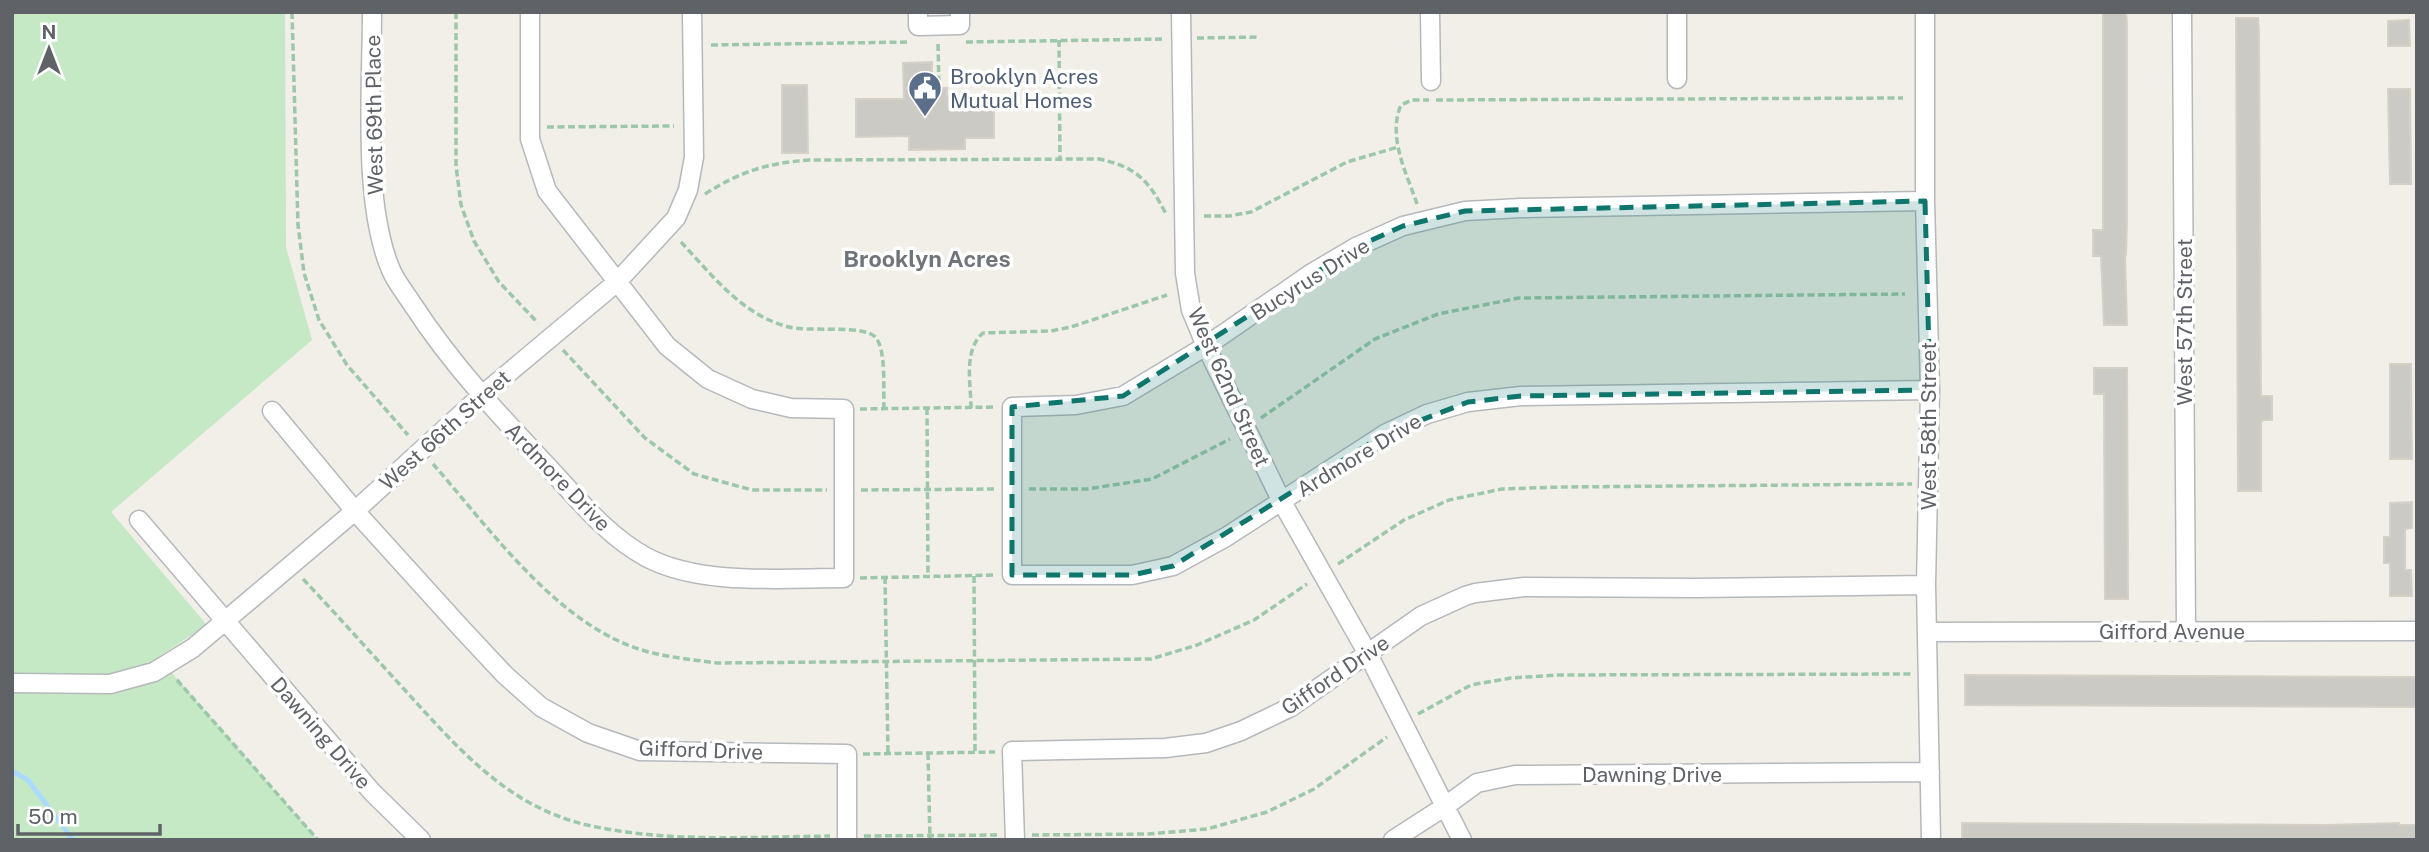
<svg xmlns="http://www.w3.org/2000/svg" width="2429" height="852" viewBox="0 0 2429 852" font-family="'Public Sans',sans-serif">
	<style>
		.green { fill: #c5e8c5 }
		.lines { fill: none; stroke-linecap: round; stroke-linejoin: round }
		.stream { stroke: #aadaff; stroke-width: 5 }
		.building { fill: #cccac5; stroke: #d6d1c6; stroke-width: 2 }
		.minor-casing { stroke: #b5b8bc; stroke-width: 21 }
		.path { stroke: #9cc7a9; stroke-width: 3.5; stroke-dasharray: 7 3.5; stroke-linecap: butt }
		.minor { stroke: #fff; stroke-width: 18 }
		.marked { fill: #0f766e; fill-opacity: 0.2; stroke: #0f766e; stroke-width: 5; stroke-dasharray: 14 9; stroke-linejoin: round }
		.labels { text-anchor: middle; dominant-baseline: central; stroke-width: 7; stroke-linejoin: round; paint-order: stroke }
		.service-label { font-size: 21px; fill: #4e5e75; stroke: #fff; text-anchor: start }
		.street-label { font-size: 21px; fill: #5f6368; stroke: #fff }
		.neighbourhood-label { font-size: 23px; font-weight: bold; fill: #70757a; stroke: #fff }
	</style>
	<rect width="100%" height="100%" fill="#f1efe8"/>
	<path class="green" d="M12 12H285L286 247 312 340 111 512 207 625 158 657 318 840H12Z"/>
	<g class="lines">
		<path class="stream" d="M12 771 28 780 73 840"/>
	</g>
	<path class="building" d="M2103 12H2126L2127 24V221L2126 255H2125L2127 325H2104L2101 256H2093V230H2103Z
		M2236 18H2258L2259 31 2261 396H2272V420H2263L2261 423V491H2238Z
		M2409 20 2410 46H2388V21Z
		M932 62V88H947V95H994V138H965V149L909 150V136L856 137V99H904L903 63Z
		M782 85H807L808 153H782Z
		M2388 89H2410L2411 184H2390Z
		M2390 364H2411L2412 459H2390Z
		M2094 368H2127L2128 599H2105L2104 394H2094Z
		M2412 502V528L2405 529V570H2411L2412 596H2390V563H2384V537H2390V503Z
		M1965 675 2417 677V707L1965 705Z
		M1962 823 2327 825 2399 823V825H2417V840H1962Z"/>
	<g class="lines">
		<g class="minor-casing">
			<path id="minor" d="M372 12C372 86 362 203 391 270 396 282 406 294 413 305 452 365 500 416 549 468 578 499 607 536 646 557 700 586 783 578 844 578V409L791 408 752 399 708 379 667 346 547 191 530 139V12
				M918 12V26L960 25V12
				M1181 12 1185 273 1191 310 1206 346 1282 502 1368 654 1462 840
				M1430 12 1431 81
				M1925 12V201L1930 390 1926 585 1931 840
				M2182 12 2186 632
				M1677 79V12
				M1925 201 1521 208 1465 211 1403 226 1356 247 1312 273 1206 346 1123 396 1076 405 1012 407V575H1132L1173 566 1226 537 1385 434 1427 414 1468 402 1521 396 1930 390
				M272 411 355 511 461 628 505 675 541 707 588 733 640 751 847 754V840
				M139 520 372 792 421 840
				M1928 632 2417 631
				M12 683 110 684 154 672 193 648 355 511 481 396 617 282 676 218 688 190 694 157 692 12
				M1015 840 1012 751 1165 748 1206 743 1241 731 1291 707 1421 616 1465 596 1475 593 1524 587 1695 588 1926 585
				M1393 840 1444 807 1477 783 1515 775 1930 772"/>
		</g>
		<path class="path" d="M292 12 298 225 304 273 319 320 347 365 408 435
			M456 12V166L461 205 474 241 499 282 538 323
			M1197 38 1260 37
			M1059 40 1060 159
			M966 42 1165 39
			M938 44 939 88
			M711 45 910 42
			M1436 100 1903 98
			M547 127 674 126
			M705 194C741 171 768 163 810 160L1099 159C1137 167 1149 181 1166 214
			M1417 204C1407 174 1387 137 1401 105L1412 100H1429
			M1204 216H1229L1251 212 1347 162 1398 147
			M681 242C712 275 743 316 789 327 809 332 862 325 874 336 887 346 883 392 884 409
			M563 350 645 438 694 474 752 490H827
			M927 408 928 576
			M971 408C971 384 963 350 983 333L1051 331 1071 327 1167 295
			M860 409 995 407
			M1261 418 1375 339 1438 314 1519 298 1905 294
			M433 464C492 531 562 632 653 653 674 658 696 660 717 663L1151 659 1197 645 1254 620 1307 584
			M1029 489H1087L1152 479 1230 439
			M861 490 997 489
			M1338 564 1404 520 1449 500 1502 489 1561 487 1912 484
			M974 576 975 752
			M885 577 888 754
			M860 578 995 575
			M303 579C337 615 370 652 403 688 457 747 506 806 587 825 667 843 749 837 830 836
			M177 680 318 840
			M1418 714 1471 685 1511 678 1558 675 1912 674
			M928 753 930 840
			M863 754 995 752
			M1032 835 1148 834 1207 829 1267 812 1314 789 1387 737
			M864 836 997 835"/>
		<use href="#minor" class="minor"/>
	</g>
	<path class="marked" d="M1925 201 1930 390 1521 396 1468 402 1385 434 1173 566 1132 575H1012V407L1123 396 1356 247 1403 226 1465 211Z"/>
	<defs>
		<g id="civic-pin" transform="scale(1.75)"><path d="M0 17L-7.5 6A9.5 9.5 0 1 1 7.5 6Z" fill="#5c6f8a" stroke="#fff"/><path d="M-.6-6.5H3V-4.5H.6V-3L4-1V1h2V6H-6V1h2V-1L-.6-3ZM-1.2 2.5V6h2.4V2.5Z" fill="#fff"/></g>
	</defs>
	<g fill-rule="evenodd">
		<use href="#civic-pin" x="925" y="88"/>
	</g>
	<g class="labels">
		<g class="service-label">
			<text x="950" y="76">Brooklyn Acres<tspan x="950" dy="24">Mutual Homes</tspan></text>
		</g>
		<g class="street-label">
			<text transform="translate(374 115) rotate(-91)">West 69th Place</text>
			<text transform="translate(1310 279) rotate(-32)">Bucyrus Drive</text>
			<text transform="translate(2184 322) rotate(-90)">West 57th Street</text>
			<text transform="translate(1229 387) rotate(66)">West 62nd Street</text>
			<text transform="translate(1928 426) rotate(-90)">West 58th Street</text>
			<text transform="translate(445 430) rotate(-42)">West 66th Street</text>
			<text transform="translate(1359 455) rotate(-31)">Ardmore Drive</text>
			<text transform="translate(558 477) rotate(46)">Ardmore Drive</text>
			<text x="2172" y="631">Gifford Avenue</text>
			<text transform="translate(1335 675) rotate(-34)">Gifford Drive</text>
			<text transform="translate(321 733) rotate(49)">Dawning Drive</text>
			<text transform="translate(701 750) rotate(2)">Gifford Drive</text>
			<text x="1652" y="774">Dawning Drive</text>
		</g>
		<g class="neighbourhood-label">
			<text x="927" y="258">Brooklyn Acres</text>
		</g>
	</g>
	<rect width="2429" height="852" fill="none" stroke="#5f6368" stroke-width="28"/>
	<g transform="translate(49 49)" stroke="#ffffff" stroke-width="5" paint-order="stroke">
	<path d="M0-5L12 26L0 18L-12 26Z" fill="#5f6368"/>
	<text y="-10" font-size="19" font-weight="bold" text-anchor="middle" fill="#5f6368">N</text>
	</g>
	<path d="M18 824v10h142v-10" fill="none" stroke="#5f6368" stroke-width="3.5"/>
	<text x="28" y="824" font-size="21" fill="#5f6368" stroke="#ffffff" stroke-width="5" paint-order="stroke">50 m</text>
</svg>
